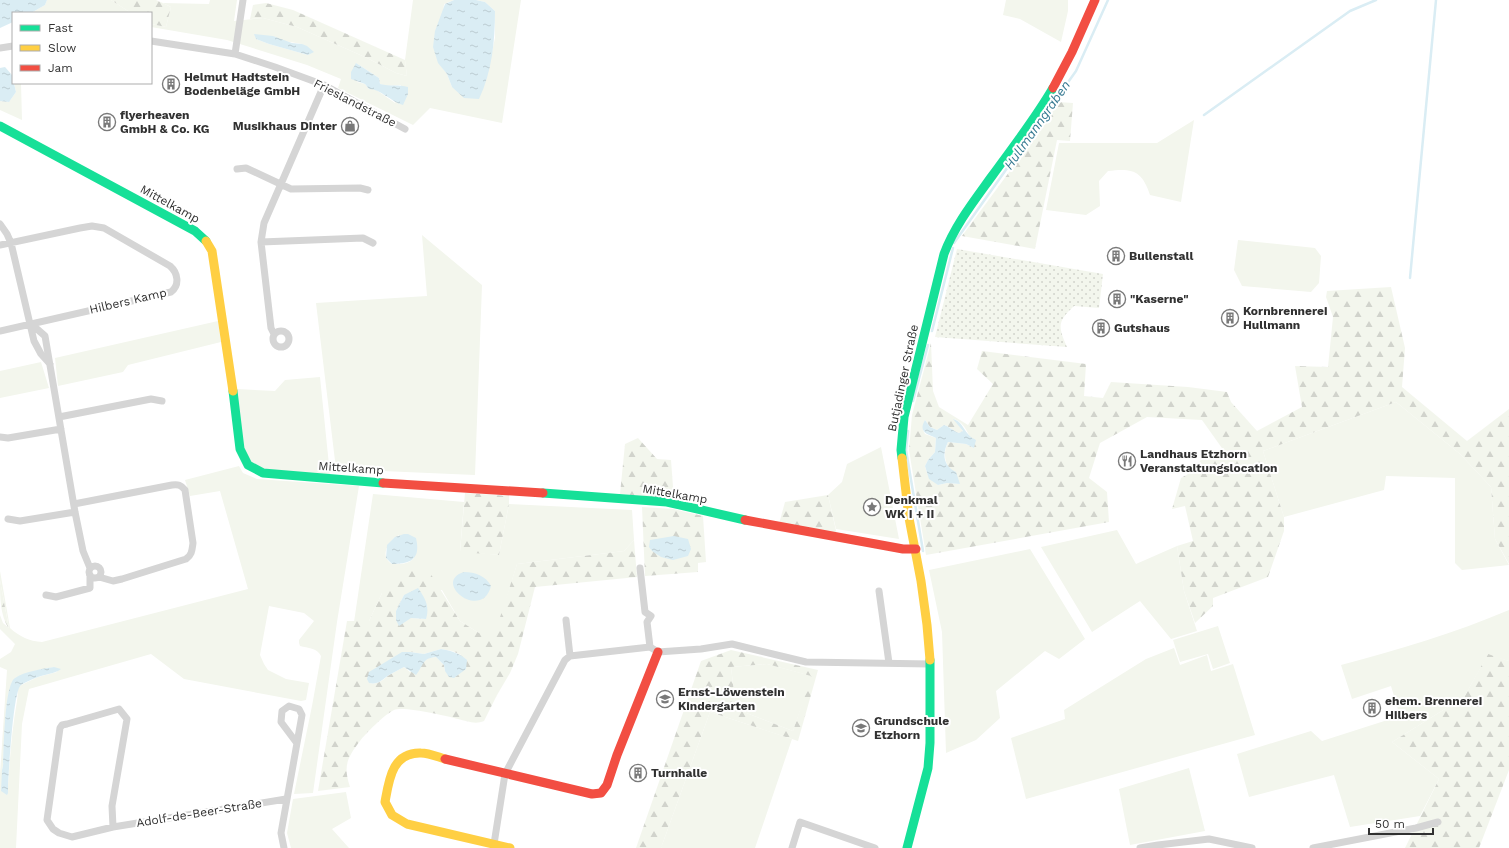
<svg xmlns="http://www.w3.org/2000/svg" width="1509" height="848" viewBox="0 0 1509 848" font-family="'Work Sans',sans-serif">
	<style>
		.green { fill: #f3f6ed; fill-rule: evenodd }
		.forest { fill: url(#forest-firs); fill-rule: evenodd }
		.garden { fill: url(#garden-dots) }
		.water { fill: url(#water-ripples) }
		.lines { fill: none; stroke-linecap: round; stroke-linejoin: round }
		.stream { stroke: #daedf4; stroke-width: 2.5 }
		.street { stroke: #d5d5d5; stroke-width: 7 }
		.fast { stroke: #16e098; stroke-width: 9 }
		.slow { stroke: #ffcf43; stroke-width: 9 }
		.jam { stroke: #f24e42; stroke-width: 9 }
		.labels { text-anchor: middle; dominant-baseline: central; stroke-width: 4; stroke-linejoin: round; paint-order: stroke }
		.poi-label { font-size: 12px; font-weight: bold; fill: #313131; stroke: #fff; text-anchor: start }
		.street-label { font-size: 12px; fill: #313131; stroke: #fff }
		.water-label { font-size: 13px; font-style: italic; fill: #377a92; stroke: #fff }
	</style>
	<defs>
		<pattern id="forest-firs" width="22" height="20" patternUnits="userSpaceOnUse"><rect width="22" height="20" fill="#f3f6ed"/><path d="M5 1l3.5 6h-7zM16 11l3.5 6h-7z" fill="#d1d3cc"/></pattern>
		<pattern id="garden-dots" width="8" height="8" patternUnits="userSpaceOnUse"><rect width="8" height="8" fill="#f3f6ed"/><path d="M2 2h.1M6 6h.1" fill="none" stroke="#d1d3cc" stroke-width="1.8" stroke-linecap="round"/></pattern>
		<pattern id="water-ripples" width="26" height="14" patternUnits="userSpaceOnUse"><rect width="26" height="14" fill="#daedf4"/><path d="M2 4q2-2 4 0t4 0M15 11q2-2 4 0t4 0" fill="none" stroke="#bcccd2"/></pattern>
	</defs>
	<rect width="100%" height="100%" fill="#fff"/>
	<path class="green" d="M47 0H111L131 13H31L45 5Z
		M156 0 163 3 209 4 210 0H237L234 21 263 18 297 27 367 58 396 73 407 76 405 60 413 0H454L444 4 438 62 447 74 452 87 489 66 495 38V11L485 2 476 0H521L502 123 430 108 413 125 338 88 341 79 307 65 227 40 151 27V24L166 27 171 7ZM256 39 284 41 302 44 308 55 269 44ZM356 63 379 78 380 84 386 86 401 85 395 103 375 89H369L365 84 357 82Z
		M1006 0H1068V11L1061 42 1020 19 1003 15Z
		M14 83H21L22 120 0 110V101L9 102 16 92Z
		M1194 120 1181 202 1150 195C1142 170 1132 168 1108 171L1099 181 1100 206 1086 215 1046 210 1059 143H1157Z
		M422 235 482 285 475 475 336 469 316 303 427 296Z
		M1238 240 1315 248 1321 256 1319 283 1311 292 1242 286 1234 270Z
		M218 321 221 342 128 365 123 372 58 386 55 358Z
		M41 362 49 388 0 398V371Z
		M320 377 330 475 265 470 252 463 242 449 237 389 275 391 285 380Z
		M1396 402 1460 454 1491 487 1495 539 1509 565 1462 570 1455 563V478L1386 476 1384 490 1284 517 1263 451Z
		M881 447 899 539 836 529 828 495 842 482 847 464Z
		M239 466 243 473 257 479 359 486 337 622 313 793 294 794 312 706 321 656C317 648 308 648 300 646L299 643V640L314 621 304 613 269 606 260 655 264 664 268 670 286 679 309 683 306 700 301 701 184 679 151 654 29 689 22 724 16 848H0V774L7 670 0 667V659L11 652 15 644 0 629V615L3 623 9 628 0 580V571L10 628C20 637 29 641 42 642L248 589 220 491 190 496 185 480ZM54 667 57 672 38 677 19 686C17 692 18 696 17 701 12 729 10 757 8 785V793L2 770 3 766 6 710 15 678 35 671Z
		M373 494 464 502 460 551 499 555 509 504 632 510 634 540 624 551 517 564 496 633H479L460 621 442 590 382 593 369 621 354 622ZM399 535 414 558C408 565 400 564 392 564 379 556 388 541 399 535Z
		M1117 530 1136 564 1177 546 1184 591 1197 631 1171 639 1140 601 1092 632 1041 547Z
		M1030 549 1085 639 1059 659 1045 651 996 691 1000 718 976 740 946 753 942 632 929 570Z
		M1509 610V661L1488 655 1464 697 1392 742 1439 779 1420 816 1350 827 1334 775 1249 797 1237 754 1311 731 1322 741 1400 716 1391 686 1352 699 1341 665C1398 650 1455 633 1509 610Z
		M1218 626 1230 663 1213 669 1208 654 1180 662 1173 640Z
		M1174 648 1180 665 1207 655 1211 671 1233 664 1255 735 1026 799 1011 738 1065 719 1064 710 1146 659Z
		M767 664 812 676 793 731 736 709 731 667Z
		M710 712 792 739 755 848H661Z
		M1189 768 1205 831 1130 845 1119 789Z
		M346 792 351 818 332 829 349 848H291L287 833 293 799Z"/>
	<path class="forest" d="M111 0H156L171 7 166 27 151 24V13H131Z
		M266 3 293 10 405 60 407 76 396 73 367 58 297 27 263 18 250 19 253 5Z
		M1058 102 1073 103 1070 141 1057 140 1035 249 962 236 1049 118Z
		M1391 287 1405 348 1402 387 1467 441 1509 409V564L1495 539 1491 487 1460 454 1396 402 1263 451 1284 517V531L1268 577 1213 598V606L1195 623 1184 591 1177 546 1193 541 1185 506 1172 509 1181 478 1195 470 1204 454 1224 451 1202 420 1147 417 1100 443 1089 478 1107 492 1109 522 926 555 909 450 912 415 931 343 933 391 939 407 968 425 993 384 977 369 982 351 1086 364 1084 396 1103 398 1111 382 1188 387 1227 392 1231 402 1257 431 1302 407 1295 366 1328 367 1333 317 1326 297 1327 291ZM954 419C966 423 970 438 974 448L966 444 948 442C940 460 949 469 960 484L947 483 938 485 927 473 925 466 928 460 935 452 936 438 925 434 923 430 925 420 930 427 937 430 944 425C950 427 953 431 959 433L963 431Z
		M638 438 657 459 671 460 674 500 620 494 625 444Z
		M465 493 509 496V504L499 555 460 552Z
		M828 495 837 535 779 524 785 502Z
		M642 507 673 509 703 516 706 562 698 563V572L645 576Z
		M634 540 637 577 535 587 518 654 510 673 497 695 484 721C475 725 467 721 458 719 446 716 404 706 394 710 385 714 365 734 360 741 347 758 343 766 350 787L318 791 347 621H369L382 593 404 571 427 568 460 621 479 633H495L517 564 624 551ZM404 595 426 619 411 618 396 611ZM441 649 452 651 461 655 445 671 444 665 436 657 428 658 410 672 404 667C399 670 394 672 389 675 383 680 378 685 369 683L410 652 424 654Z
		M0 580 9 629C0 615 0 598 0 580Z
		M731 650 818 670 798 741 710 712 661 848H636L701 661ZM767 664 811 676 793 731 736 709 731 667Z
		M1488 654 1509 661V770L1479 848H1405L1439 779 1392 742 1464 697Z"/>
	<path class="garden" d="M957 249 1103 274 1099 308 1074 306C1057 322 1058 326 1067 347L935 337Z"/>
	<path class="water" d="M0 0H47L45 5 31 13H13V22L0 28Z
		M454 0H476L485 2 495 11C495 41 492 72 479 99L464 98 452 87 447 74 438 63 433 47 435 31 445 4Z
		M254 34 273 36 292 43 302 44 307 46 314 52 308 55 269 44 256 39Z
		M356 63 379 78 380 84C390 87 399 84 408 87V94L403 105C391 102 381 89 369 89L365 84 351 79V72Z
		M5 67 12 75 16 92 9 102 0 101V68Z
		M953 419C961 421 963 428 968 434 970 437 973 438 976 440L974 448 966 444 948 442C942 454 943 466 956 472L960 484 947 483 938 485 929 479 925 466 928 460 935 452 936 438C927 434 918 432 925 420L930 427 937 430 944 425C950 427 953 431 959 433L963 431Z
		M404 534H408L416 538C421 559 411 564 392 564L386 558 387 545 395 537Z
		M674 536 688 539 691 549 688 556 673 560 661 557 652 551 649 547 650 540Z
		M464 572C475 572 486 576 491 586 482 622 431 582 464 572Z
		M418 588C425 598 430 606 426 619L411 618 399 626 396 620V611L404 595Z
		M441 649C452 651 459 653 467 660L466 669 454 678 449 677 445 671 444 665 436 657C422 658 424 665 416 675L404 667C399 670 394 672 389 675 382 680 378 685 369 683L367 679 369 672 402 652H410L424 654Z
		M54 667 61 669C54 674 46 674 38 677 32 679 26 682 21 685 13 691 9 770 8 785V793L7 795 1 791 2 770 3 766C4 751 4 685 15 678 26 671 42 669 54 667Z"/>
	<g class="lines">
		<path class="stream" d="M1204 115 1350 11 1376 0
			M954 243 1076 71 1108 0
			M1410 278 1436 0
			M932 331 953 248
			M913 401 928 345
			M908 431 906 450 923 551"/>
		<path class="street" d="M151 41 235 54 275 67 324 85 405 129
			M0 48 13 46
			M235 54 243 0
			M237 169 246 168 291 189 360 188 368 190
			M0 224 7 234 11 243 34 341 41 354 50 364
			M261 242 363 238 373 243
			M0 245 80 228 92 226 104 228 170 266C178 273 180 285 171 292L0 331
			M29 324 37 329 45 336 75 512 83 551 90 568
			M273 339a8 8 0 1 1 16 0a8 8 0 1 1-16 0Z
			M274 334 271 328 261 242 264 223 324 85
			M59 417 151 399 162 401
			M0 437 8 438 61 429
			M74 504 172 485C178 484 181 485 185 490L193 543C192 550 192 555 186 559L122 579 113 581 99 577
			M8 519 20 521 75 512
			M89 572a6 6 0 1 1 12 0a6 6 0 1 1-12 0Z
			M640 568 645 612 651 616 647 622 650 647 658 652 701 649 732 644 806 662 930 664
			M879 591 889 663
			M46 595 56 597 90 588V575
			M566 620 570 656
			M113 827 112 806 127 719 119 709 67 724 62 725 60 728 47 820 53 829 59 833 72 837 113 827 286 799
			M494 844 505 774 565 660 570 656 650 647
			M284 848 281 833 302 715 299 709 289 706 282 711 281 722 296 742
			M792 848 800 822 875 848
			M1140 848 1158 845 1209 839 1252 848
			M1313 848 1416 828 1438 822"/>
		<path class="fast" d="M0 126 195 231 206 241
			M233 391 240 449 248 465 263 473 383 483
			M902 458 901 450 904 417 944 254C955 225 974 201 992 176 1013 147 1035 119 1053 88
			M543 493 667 502 745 520
			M907 848 928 768 930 743V660"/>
		<path class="slow" d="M206 241 212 251 233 391
			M902 458 909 518 921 581 927 625 930 660
			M445 759C438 757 429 753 421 753 392 752 389 780 385 802L392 815 407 824 510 848"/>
		<path class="jam" d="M1053 88 1072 52 1095 0
			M383 483 543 493
			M745 520 903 549H916
			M445 759 592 794 601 793 607 785 617 755 658 652"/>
	</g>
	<defs>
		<g id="building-ring" transform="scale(0.9)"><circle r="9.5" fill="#fff" stroke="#797979" stroke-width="1.5"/><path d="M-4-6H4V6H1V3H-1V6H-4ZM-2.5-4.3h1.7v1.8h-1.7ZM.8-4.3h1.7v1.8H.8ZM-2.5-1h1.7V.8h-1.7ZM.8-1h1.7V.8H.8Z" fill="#797979"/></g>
		<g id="shop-ring" transform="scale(0.9)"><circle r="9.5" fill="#fff" stroke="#797979" stroke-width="1.5"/><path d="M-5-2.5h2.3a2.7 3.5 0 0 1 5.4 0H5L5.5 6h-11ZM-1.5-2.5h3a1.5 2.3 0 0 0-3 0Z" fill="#797979"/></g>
		<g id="restaurant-ring" transform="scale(0.9)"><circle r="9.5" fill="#fff" stroke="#797979" stroke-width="1.5"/><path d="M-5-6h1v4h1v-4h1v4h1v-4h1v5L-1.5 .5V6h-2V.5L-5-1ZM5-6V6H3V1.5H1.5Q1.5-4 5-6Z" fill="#797979"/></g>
		<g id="sight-ring" transform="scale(0.9)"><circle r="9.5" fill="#fff" stroke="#797979" stroke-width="1.5"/><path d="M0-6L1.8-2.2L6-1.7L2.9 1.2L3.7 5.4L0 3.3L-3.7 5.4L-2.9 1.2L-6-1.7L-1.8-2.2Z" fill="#797979"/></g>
		<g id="school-ring" transform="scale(0.9)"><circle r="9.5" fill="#fff" stroke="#797979" stroke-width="1.5"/><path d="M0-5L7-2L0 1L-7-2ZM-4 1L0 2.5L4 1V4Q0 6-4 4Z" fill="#797979"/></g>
	</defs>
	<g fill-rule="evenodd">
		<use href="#building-ring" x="171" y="84"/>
		<use href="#building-ring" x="107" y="122"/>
		<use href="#shop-ring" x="350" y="126"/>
		<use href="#building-ring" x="1116" y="256"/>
		<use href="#building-ring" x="1117" y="299"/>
		<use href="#building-ring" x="1230" y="318"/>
		<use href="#building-ring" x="1101" y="328"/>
		<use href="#restaurant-ring" x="1127" y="461"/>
		<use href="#sight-ring" x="872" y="507"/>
		<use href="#school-ring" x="665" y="699"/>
		<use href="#building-ring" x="1372" y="708"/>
		<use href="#school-ring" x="861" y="728"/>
		<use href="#building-ring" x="638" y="773"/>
	</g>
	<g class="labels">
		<g class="poi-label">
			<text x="184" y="77">Helmut Hadtstein<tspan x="184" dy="14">Bodenbeläge GmbH</tspan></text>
			<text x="120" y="115">flyerheaven<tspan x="120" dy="14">GmbH &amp; Co. KG</tspan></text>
			<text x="337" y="126" text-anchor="end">Musikhaus Dinter</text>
			<text x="1129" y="256">Bullenstall</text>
			<text x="1130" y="299">"Kaserne"</text>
			<text x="1243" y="311">Kornbrennerei<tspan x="1243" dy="14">Hullmann</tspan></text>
			<text x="1114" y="328">Gutshaus</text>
			<text x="1140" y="454">Landhaus Etzhorn<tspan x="1140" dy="14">Veranstaltungslocation</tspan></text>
			<text x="885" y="500">Denkmal<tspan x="885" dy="14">WK I + II</tspan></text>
			<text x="678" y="692">Ernst-Löwenstein<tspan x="678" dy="14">Kindergarten</tspan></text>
			<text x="1385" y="701">ehem. Brennerei<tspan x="1385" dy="14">Hilbers</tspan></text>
			<text x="874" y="721">Grundschule<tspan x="874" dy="14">Etzhorn</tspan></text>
			<text x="651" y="773">Turnhalle</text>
		</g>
		<g class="street-label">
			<text transform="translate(355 103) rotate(27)">Frieslandstraße</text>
			<text transform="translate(170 204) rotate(29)">Mittelkamp</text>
			<text transform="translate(128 301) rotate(-13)">Hilbers Kamp</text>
			<text transform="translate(903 378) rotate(-78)">Butjadinger Straße</text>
			<text transform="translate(351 468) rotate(4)">Mittelkamp</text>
			<text transform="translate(675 494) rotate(10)">Mittelkamp</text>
			<text transform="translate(199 813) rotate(-9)">Adolf-de-Beer-Straße</text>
		</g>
		<g class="water-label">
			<text transform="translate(1037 125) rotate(-55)">Hullmanngraben</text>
		</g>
	</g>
	<rect x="12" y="12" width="140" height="72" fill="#ffffff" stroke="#adadad"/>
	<rect x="20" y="25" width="20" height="6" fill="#16e098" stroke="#adadad"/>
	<text x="48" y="32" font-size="12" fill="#313131">Fast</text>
	<rect x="20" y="45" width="20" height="6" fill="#ffcf43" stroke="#adadad"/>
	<text x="48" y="52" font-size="12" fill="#313131">Slow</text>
	<rect x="20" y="65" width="20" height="6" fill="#f24e42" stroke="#adadad"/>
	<text x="48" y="72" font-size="12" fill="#313131">Jam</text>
	<path d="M1369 828v6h64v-6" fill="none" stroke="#313131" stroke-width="2"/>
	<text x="1375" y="828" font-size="12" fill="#313131" stroke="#ffffff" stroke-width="3" paint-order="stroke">50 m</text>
</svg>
